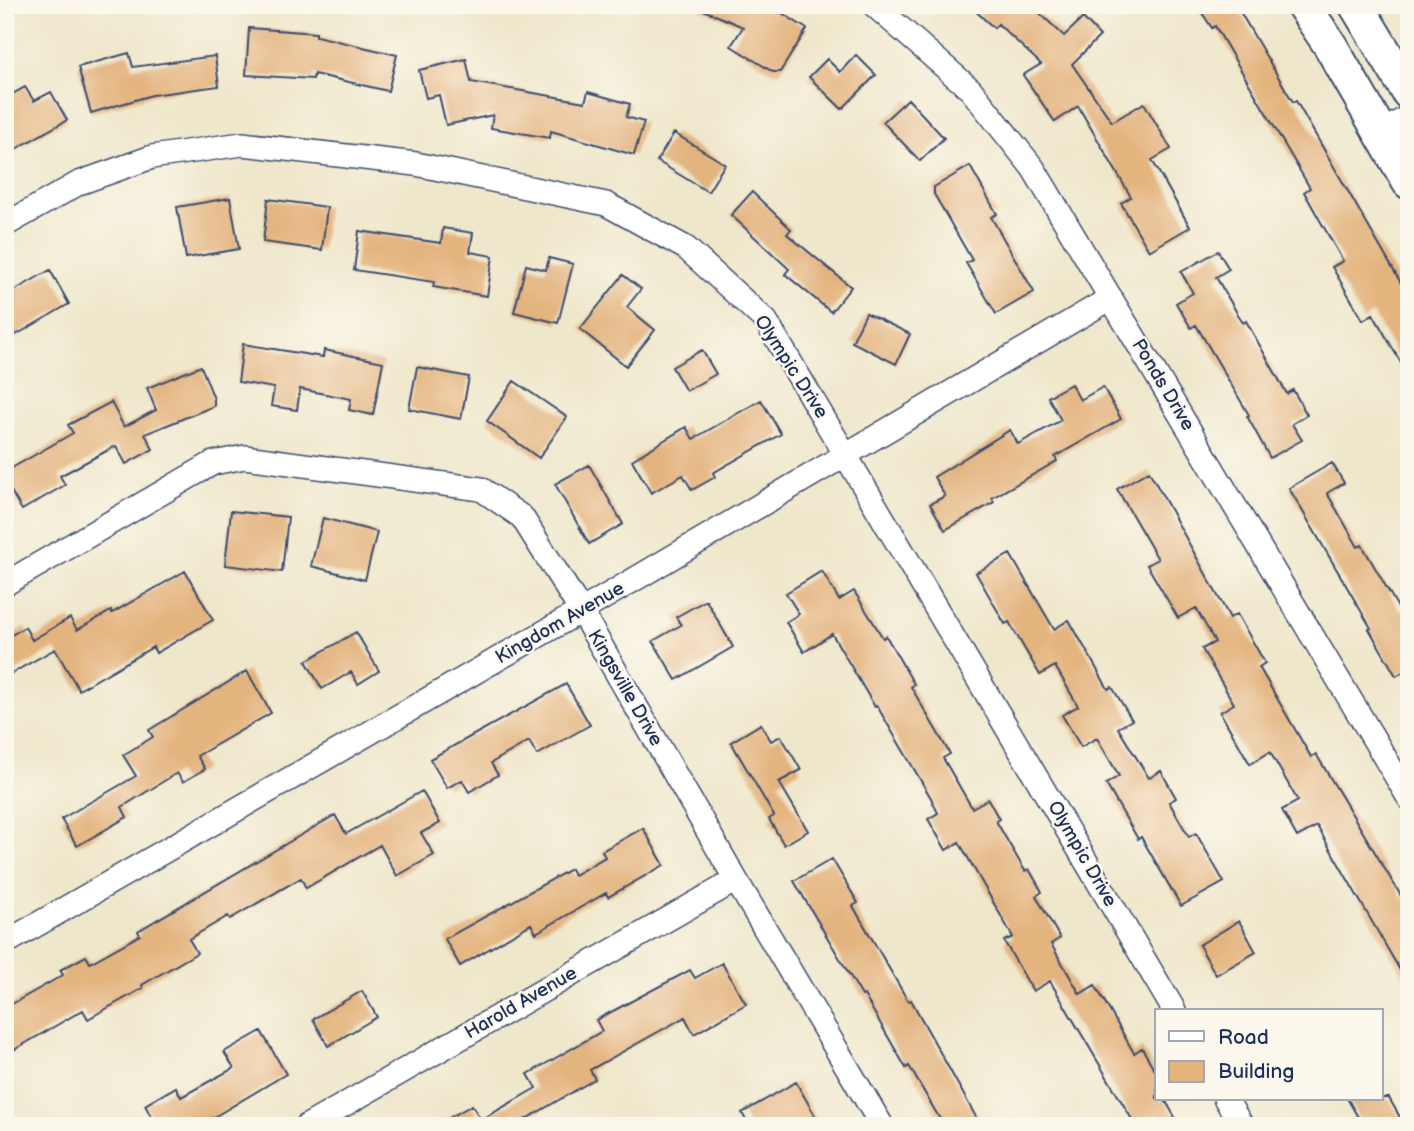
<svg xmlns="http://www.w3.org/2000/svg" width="1414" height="1131" viewBox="0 0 1414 1131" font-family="'Balsamiq Sans',sans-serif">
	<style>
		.building { fill: #e4b47f }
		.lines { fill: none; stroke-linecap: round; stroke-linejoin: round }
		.minor-casing { stroke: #3b4b6e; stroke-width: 26 }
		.secondary-casing { stroke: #3b4b6e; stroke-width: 37 }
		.minor { stroke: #fff; stroke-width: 23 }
		.secondary { stroke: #fff; stroke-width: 33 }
		.labels { text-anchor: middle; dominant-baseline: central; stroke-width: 5; stroke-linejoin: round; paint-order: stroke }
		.street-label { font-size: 19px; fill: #1b2f5e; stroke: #fbf7ec }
	</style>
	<rect width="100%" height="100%" fill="#fbf7ec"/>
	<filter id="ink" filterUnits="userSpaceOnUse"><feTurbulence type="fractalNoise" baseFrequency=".0143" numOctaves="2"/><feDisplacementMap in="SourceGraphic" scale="14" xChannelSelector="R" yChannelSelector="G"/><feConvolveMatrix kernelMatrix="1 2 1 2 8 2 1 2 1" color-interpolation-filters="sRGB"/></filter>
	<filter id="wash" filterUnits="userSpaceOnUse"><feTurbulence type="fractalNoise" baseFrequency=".00686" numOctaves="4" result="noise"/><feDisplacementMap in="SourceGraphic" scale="28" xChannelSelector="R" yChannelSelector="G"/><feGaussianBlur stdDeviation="1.57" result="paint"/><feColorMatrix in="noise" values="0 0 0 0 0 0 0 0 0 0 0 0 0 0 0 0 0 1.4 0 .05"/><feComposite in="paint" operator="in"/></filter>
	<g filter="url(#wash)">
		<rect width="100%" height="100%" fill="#efe7cb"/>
		<g id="blocks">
			<path class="building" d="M692 5H769L807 29 780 72H773L731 46 743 27Z
				M969 5H1031L1064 36 1083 18 1100 36 1072 64 1112 122 1144 103 1171 149 1152 160 1190 227 1149 251 1121 203 1131 197 1078 106 1055 122 1023 75 1041 64 998 24 994 28Z
				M1197 5H1236L1293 102 1296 101 1409 297V377L1373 314 1363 320 1332 267 1343 261 1304 192 1310 188 1215 26 1212 28Z
				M249 28 316 33V36L397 55 388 91 314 74 313 79 246 75Z
				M129 53 133 67 215 56 219 86 152 95 91 113 78 67Z
				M856 55 876 75 842 109 809 77 827 59 840 72Z
				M466 59 471 82 585 102 588 92 630 104 626 117 644 122 634 155 551 131 550 138 491 128 493 115 446 125 439 95 426 98 419 70Z
				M25 87 34 101 51 92 67 120 14 150 5 135V98Z
				M908 99 944 138 920 161 883 122Z
				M674 133 725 164 708 192 657 161Z
				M970 166 997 214 991 217 1034 292 996 314 966 263 972 260 934 194V187Z
				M752 192 791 229 787 234 851 287 831 312 785 274 789 269 731 215Z
				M230 198 239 249 186 258 177 207Z
				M268 199 327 207 322 250 263 242Z
				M443 228 473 233 470 252 493 256 487 296 433 287 434 282 354 270 359 231 441 243Z
				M1218 251 1229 269 1216 277 1243 323 1246 321 1287 394 1293 390 1307 415 1292 424 1302 440 1270 458 1247 416 1249 415 1196 325 1191 328 1176 303 1193 293 1181 272Z
				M549 258 573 264 558 323 514 312 526 265 546 270Z
				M50 270 69 304 16 335 5 316V296Z
				M623 275 641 289 627 307 655 330 626 366 580 329Z
				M866 313 910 334 896 364 852 342Z
				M243 344 323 357 324 350 383 362 373 415 349 410 351 399 300 389 297 410 271 406 274 388 238 382Z
				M702 350 716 374 686 391 672 367Z
				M201 366 214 399V406L145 434 153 449 126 464 116 446 112 448 60 476 65 485 22 510 5 481V472L73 433 68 425 111 402 124 427 156 410 147 388Z
				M417 367 469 377 461 419 409 409Z
				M514 381 567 417 539 458 487 421Z
				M1071 384 1080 400 1103 387 1121 419 1055 457 1057 461 992 498 994 502 945 530 930 504 945 496 934 477 1010 430 1018 444 1061 420 1048 397Z
				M761 400 781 434 713 473 715 477 692 490 683 475 651 493 632 460 686 427 693 439Z
				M1332 463 1344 483 1327 493 1358 547 1362 545 1400 611 1409 606V669L1396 676 1369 629 1371 628 1289 488Z
				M589 465 623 524 589 544 555 484Z
				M1149 471 1230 618 1237 614 1265 663 1259 667 1311 757 1316 754 1403 899 1409 895V986L1317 826 1297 837 1282 810 1298 801 1270 752 1250 764 1220 712 1234 704 1202 649 1215 642 1196 608 1178 618 1147 565 1158 559 1117 489Z
				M231 511 288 517 282 572 225 565Z
				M323 518 377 532 365 580 311 566Z
				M1010 554 1054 629 1069 620 1108 689 1112 687 1132 720 1118 728 1149 778 1161 771 1176 798 1169 802 1189 837 1196 833 1224 882 1181 906 1141 837 1138 839 1106 784 1119 776 1097 738 1081 747 1062 715 1078 706 1055 666 1040 675 1009 622 1005 624 976 573Z
				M185 571 213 620 156 653 153 647 79 690 55 649 5 677V639L25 627 32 640 70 618 77 630 111 611 112 613Z
				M822 571 839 600 854 591 883 638 886 636 914 684 911 687 950 754 943 758 972 808 988 799 999 819 996 821 1025 871 1029 869 1042 892 1036 896 1060 938 1051 944 1080 994 1095 985 1134 1053 1142 1048 1157 1074V1098H1164L1180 1126H1136L1050 981 1033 991 1004 941 1013 937 959 842 946 850 928 819 938 813 931 798 877 706 875 707 832 634 804 652 786 622 799 614 786 593Z
				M706 600 733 647 676 680 653 641 681 625 676 617Z
				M356 632 379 671 358 684 351 672 322 689 306 661Z
				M247 671 271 713 197 756 205 769 183 782 177 773 122 807 127 817 77 846 61 819 136 776 123 755 153 737 149 730Z
				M566 684 590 725 537 755 529 741 491 763 498 775 469 792 462 780 447 788 430 759Z
				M761 724 771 741 781 736 801 770 779 782 808 831 784 845 769 819 774 816 731 742Z
				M422 791 440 823 421 833 434 855 397 876 380 845 306 888 301 878 230 919 228 916 189 939 197 953 142 985 143 988 88 1019 83 1010 5 1055V1008L63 975 60 970 86 956 90 963 140 935 138 931 335 815 346 834Z
				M643 828 664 865 608 897 606 893 536 933 531 924 460 966 445 939 571 869 574 875 605 857 602 851Z
				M832 859 858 903 853 906 908 1001 911 1000 981 1126H944L909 1066 906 1068 864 995 862 996 794 881Z
				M1239 921 1256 952 1216 975 1199 945Z
				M722 963 746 1004 694 1034 685 1017 590 1070 595 1079 514 1126H435L472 1105 481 1120 536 1088 528 1074 602 1031 596 1020 690 970 695 978Z
				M362 991 377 1017 328 1046 313 1019Z
				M261 1031 286 1074 199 1126H156L145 1105 176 1087 181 1097 234 1068 224 1052Z
				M796 1082 821 1126H749L742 1113Z
				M1347 1098H1389L1405 1126H1363Z"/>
		</g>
	</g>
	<g filter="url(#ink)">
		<use href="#blocks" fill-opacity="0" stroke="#3b4b6e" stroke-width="2"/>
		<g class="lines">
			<g class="minor-casing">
				<path id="minor" d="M874 5 971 90 1033 168 1409 798
					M1381 133 1409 116
					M5 225 79 183 152 157 242 144 416 164 606 204 686 248 766 321 1174 1010
					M5 584 213 463 245 457 481 489 522 517 581 611 736 880 882 1126
					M5 943 581 611 1111 298
					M1225 1098 1242 1126
					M307 1126 736 880"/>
			</g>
			<g class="secondary-casing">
				<path id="secondary" d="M1303 5 1330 45 1409 182
					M1356 5 1409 93"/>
			</g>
			<use href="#minor" class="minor"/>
			<use href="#secondary" class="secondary"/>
		</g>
	</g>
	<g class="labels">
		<g class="street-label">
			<text transform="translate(791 367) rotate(57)">Olympic Drive</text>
			<text transform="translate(1163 385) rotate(59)">Ponds Drive</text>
			<text transform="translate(560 623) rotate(-30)">Kingdom Avenue</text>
			<text transform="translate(625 688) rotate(60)">Kingsville Drive</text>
			<text transform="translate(1082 854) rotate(60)">Olympic Drive</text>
			<text transform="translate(521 1003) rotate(-30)">Harold Avenue</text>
		</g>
	</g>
	<rect width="1414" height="1131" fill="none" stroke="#fbf7ec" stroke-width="28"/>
	<rect x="1155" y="1009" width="228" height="91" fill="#fbf7ec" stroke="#a1a7b3" stroke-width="2"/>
	<rect x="1169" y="1031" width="35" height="10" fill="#ffffff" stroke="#a1a7b3" stroke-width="2"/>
	<text x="1218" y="1044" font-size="21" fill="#1b2f5e">Road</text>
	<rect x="1169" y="1061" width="35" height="21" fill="#e4b47f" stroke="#a1a7b3" stroke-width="2"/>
	<text x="1218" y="1078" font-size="21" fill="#1b2f5e">Building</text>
</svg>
